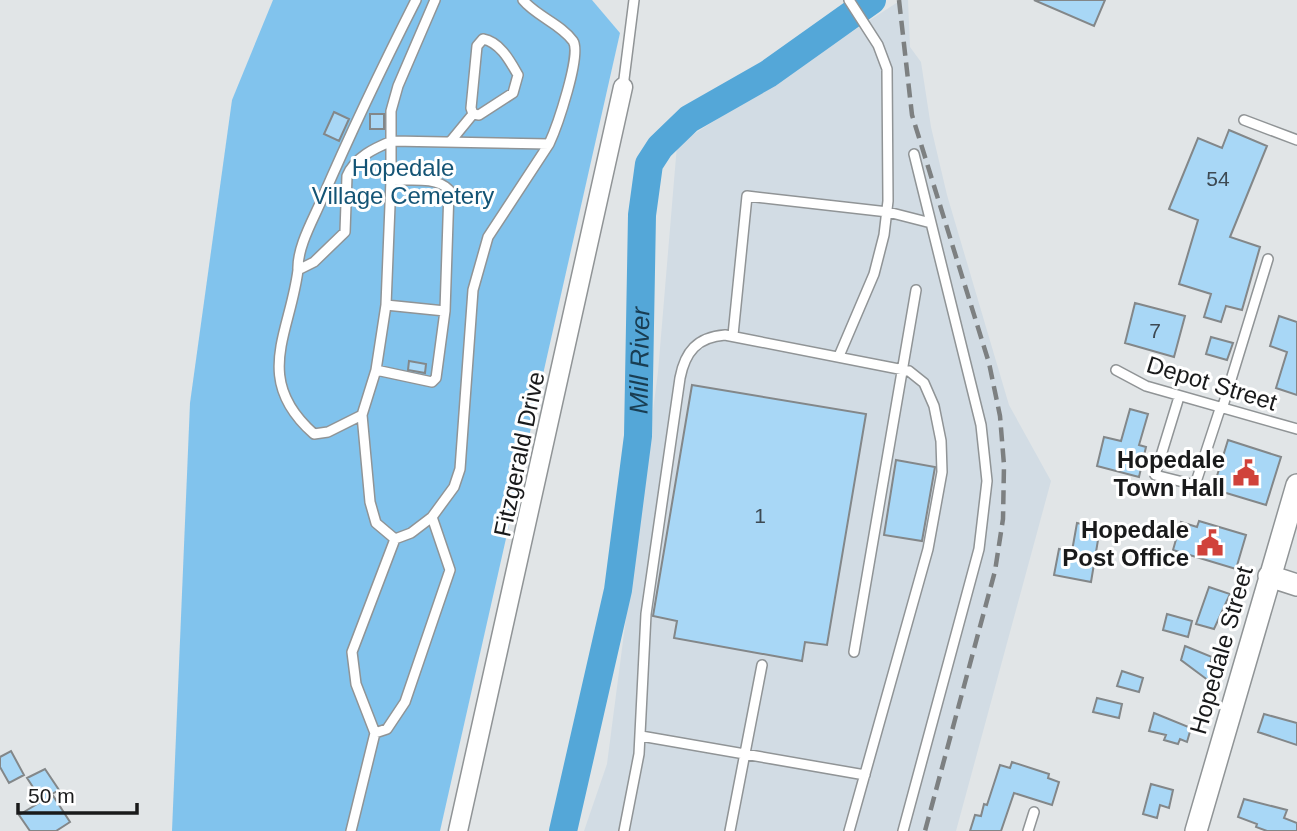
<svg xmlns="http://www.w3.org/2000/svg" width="1297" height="831" viewBox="0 0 1297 831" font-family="Arial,sans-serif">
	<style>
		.built { fill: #d2dce4 }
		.green { fill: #81c3ed }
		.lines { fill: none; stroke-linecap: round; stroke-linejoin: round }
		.river { stroke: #54a7d8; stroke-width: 28 }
		.building { fill: #a8d7f6; stroke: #838789; stroke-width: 2 }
		.service-casing { stroke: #909496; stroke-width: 12 }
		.minor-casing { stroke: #909496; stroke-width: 21 }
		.tertiary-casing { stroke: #909496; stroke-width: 24 }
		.service { stroke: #fff; stroke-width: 9 }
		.minor { stroke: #fff; stroke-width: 18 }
		.tertiary { stroke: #fff; stroke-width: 21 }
		.rail { stroke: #7d8081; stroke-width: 4.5; stroke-dasharray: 14 7; stroke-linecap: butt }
		.labels { text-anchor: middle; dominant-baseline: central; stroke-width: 6; stroke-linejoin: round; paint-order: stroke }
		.number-label { font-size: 21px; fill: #3d4952 }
		.park-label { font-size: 24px; fill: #145475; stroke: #fff }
		.street-label { font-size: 24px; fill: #191a1b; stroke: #fff }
		.poi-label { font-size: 24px; font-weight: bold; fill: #191a1b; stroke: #fff; text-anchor: end }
		.water-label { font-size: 26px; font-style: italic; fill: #193d52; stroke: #fff }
	</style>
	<rect width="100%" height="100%" fill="#e1e5e7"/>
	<path class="built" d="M901 0H908L910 47 921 62 931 127 947 195 1009 405 1051 481 956 831H584L607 764 658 372 677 145Z"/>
	<path class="green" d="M273 0H592L620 33 440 831H172L190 403 232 100Z"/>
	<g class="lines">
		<path class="river" id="s1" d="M563 831 618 590 638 436 642 215 649 164 660 147 689 119 768 74 872 0"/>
	</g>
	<path class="building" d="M1034 0H1105L1094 26Z
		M334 112 349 119 339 141 324 134Z
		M370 114H384V129H370Z
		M1229 130 1267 146 1230 237 1260 247 1242 310 1226 306 1221 322 1204 317 1211 294 1179 284 1198 220 1169 209 1198 138 1222 148Z
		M1135 303 1185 316 1174 357 1125 343Z
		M1279 316 1297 322V395L1276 388 1287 352 1270 346Z
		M1211 337 1233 343 1227 360 1206 354Z
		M409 361 426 364 425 373 408 370Z
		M692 385 866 414 827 645 805 642 802 661 674 638 677 621 653 616Z
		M1130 409 1148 414 1139 445 1146 447 1139 477 1097 466 1104 437 1121 441Z
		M1228 440 1281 457 1266 505 1213 489Z
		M896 460 935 467 922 541 884 535Z
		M1199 521 1246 535 1236 569 1173 550 1181 522 1197 527Z
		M1077 523 1100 528 1091 582 1054 575 1059 549 1072 551Z
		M1209 587 1230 594 1214 629 1196 624Z
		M1167 614 1192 621 1188 637 1163 630Z
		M1185 646 1212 657 1210 663 1215 664 1209 681 1181 660Z
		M1122 671 1143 678 1139 692 1117 686Z
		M1097 698 1122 704 1119 718 1093 712Z
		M1154 713 1191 728 1187 742 1180 739 1178 744 1164 740 1166 735 1149 731Z
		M1264 714 1297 723V745L1258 732Z
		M11 751 24 775 9 783 0 767V757Z
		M1012 762 1049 774 1048 778 1059 782 1052 805 1014 793 1001 831H970L975 815 981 816 984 804 987 805 1000 765 1010 768Z
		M45 769 59 790 52 794 70 822 56 831H30L19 815 42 801 27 778Z
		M1151 784 1173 790 1169 808 1160 805 1157 818 1143 814Z
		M1244 799 1287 810 1284 818 1297 823V831H1267L1256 827 1257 824 1238 817Z"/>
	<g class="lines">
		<g class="service-casing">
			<path id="service" d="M523 0C536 16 561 24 573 41 582 54 557 127 549 144
				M483 39C500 42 510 61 518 75L513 93 479 115 473 114 471 108 477 46Z
				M623 87 634 0
				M1244 120 1297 140
				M450 142 473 114
				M391 180 386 305 445 311
				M298 270C297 247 313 220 322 199 351 132 383 65 416 0
				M733 335 747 196 888 212 931 223
				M839 356 874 274 884 235 888 201 887 69 878 45 849 0
				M376 370 386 305
				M1116 370 1146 386 1297 429
				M1179 397 1155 475 1195 485 1220 409
				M1222 409 1268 259
				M362 415 376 370 432 382 436 378 445 311 449 190C437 176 408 181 391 180V111L398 86 435 0
				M395 539 411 533 432 517
				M854 652 916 290
				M641 736 865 775
				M351 831 375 733 356 684 352 652 395 539 376 523 370 502 362 415 328 432 314 434C252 379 290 334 298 270L314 262 345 232 347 176C355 157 375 148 392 141L549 144 488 237 473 290 460 469 454 487 432 517 450 570 405 702 387 729 375 733
				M624 831 639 754 646 614 680 378C685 352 697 337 725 335L909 371 924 383 934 406 941 441 942 472 928 549 849 831
				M730 831 762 665
				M903 831 979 549 987 481 981 425 914 154
				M1028 831 1034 812"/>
		</g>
		<g class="minor-casing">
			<path id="minor" d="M458 831 623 87"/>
		</g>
		<g class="tertiary-casing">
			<path id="tertiary" d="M1269 576 1297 585
				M1196 831 1297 485"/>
		</g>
		<use href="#service" class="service"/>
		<use href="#minor" class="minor"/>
		<use href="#tertiary" class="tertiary"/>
		<path class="rail" d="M899 0 912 115 989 363 1000 416 1004 465 1003 519 995 571 925 831"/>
	</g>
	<defs>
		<g id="civic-bare" transform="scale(2.1)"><path d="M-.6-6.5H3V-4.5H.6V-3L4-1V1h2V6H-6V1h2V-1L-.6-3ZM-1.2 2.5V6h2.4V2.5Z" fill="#d0423b" stroke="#fff" stroke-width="2.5" paint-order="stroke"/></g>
	</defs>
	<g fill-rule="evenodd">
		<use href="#civic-bare" x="1246" y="473"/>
		<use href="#civic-bare" x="1210" y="543"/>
	</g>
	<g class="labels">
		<g class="number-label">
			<text x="1218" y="178">54</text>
			<text x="1155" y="330">7</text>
			<text x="760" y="515">1</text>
		</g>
		<g class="park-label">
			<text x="403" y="167">Hopedale<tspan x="403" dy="28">Village Cemetery</tspan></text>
		</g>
		<g class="street-label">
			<text transform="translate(1212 383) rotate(17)">Depot Street</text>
			<text transform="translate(519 454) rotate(-78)">Fitzgerald Drive</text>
			<text transform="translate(1221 650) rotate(-74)">Hopedale Street</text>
		</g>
		<g class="poi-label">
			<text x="1225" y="459">Hopedale<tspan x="1225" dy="28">Town Hall</tspan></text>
			<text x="1189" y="529">Hopedale<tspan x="1189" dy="28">Post Office</tspan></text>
		</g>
		<g class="water-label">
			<text stroke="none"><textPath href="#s1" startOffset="478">Mill River</textPath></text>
		</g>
	</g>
	<path d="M18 803v10h119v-10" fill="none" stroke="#191a1b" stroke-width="3.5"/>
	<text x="28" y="803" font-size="21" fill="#191a1b" stroke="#ffffff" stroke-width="5" paint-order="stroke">50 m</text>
</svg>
